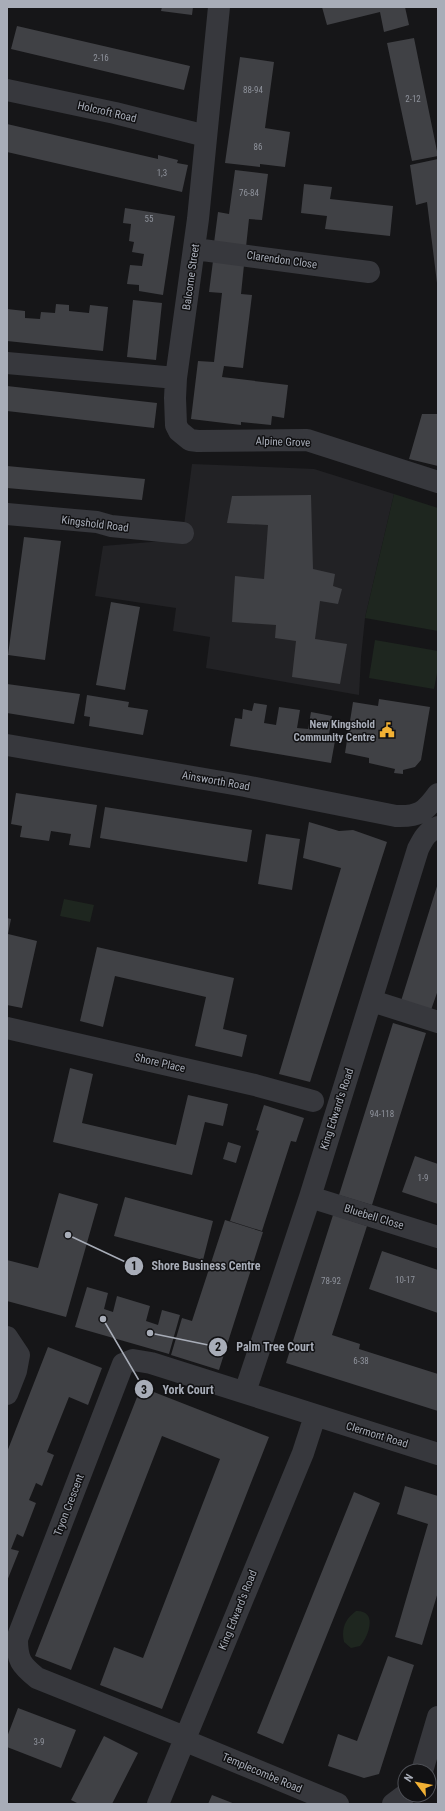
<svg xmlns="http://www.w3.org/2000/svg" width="445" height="1811" viewBox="0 0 445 1811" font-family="'Roboto Condensed',sans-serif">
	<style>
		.built { fill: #222225 }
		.green { fill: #1e261f }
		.building { fill: #404145 }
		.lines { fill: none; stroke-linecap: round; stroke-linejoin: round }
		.minor { stroke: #37383d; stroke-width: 22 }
		.labels { text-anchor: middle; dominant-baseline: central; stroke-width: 3; stroke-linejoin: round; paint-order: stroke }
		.number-label { font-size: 9px; fill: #8e929b }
		.street-label { font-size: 11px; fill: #a8adb8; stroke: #111113 }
		.poi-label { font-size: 11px; font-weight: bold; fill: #a8adb8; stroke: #111113; text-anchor: end }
		.leader { fill: none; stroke: #a8adb8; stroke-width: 1.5 }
		.callout-dot { fill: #a8adb8; stroke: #111113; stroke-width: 1.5 }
		.mark-label { font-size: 12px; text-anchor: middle; font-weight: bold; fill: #111 }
		.callout-label { font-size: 12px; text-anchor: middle; font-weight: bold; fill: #a8adb8; stroke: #111113; stroke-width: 3; stroke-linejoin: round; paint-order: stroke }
	</style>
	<rect width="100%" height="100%" fill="#161618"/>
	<path class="built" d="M192 464 314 469 394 494 365 618 361 657 359 695 206 668 210 637 173 631 176 608 95 596 103 546 187 539 183 533Z"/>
	<path class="green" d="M394 494 438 508V631L365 618Z
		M375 640 438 651V668L434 689 369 678Z
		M64 899 94 905 90 922 60 916Z
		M356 1611C378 1610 369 1636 360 1646L351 1648 344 1642C341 1629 345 1619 356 1611Z"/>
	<path class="building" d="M162 7H193L192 15 161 11Z
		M322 7H405L409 25 384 32 380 12 327 25Z
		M17 26 190 66 184 90 11 49Z
		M414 38 438 156 412 161 387 43Z
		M240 57 274 62 265 128 290 132 285 167 260 164V167L225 163Z
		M7 124 158 159V155L178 160 177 163 188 165 182 192 7 152Z
		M438 159V283H437L427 202 416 205 410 165Z
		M235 170 268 174 262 220 249 219 246 247 214 243 218 212 229 214Z
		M304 184 332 187 330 199 393 206 390 236 325 229 327 216 301 213Z
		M125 208 175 216 163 295 139 291V285L127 284 130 265 142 266 144 254 132 252 134 242 129 241 131 224 123 223Z
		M213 261 244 265 241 294 252 295 243 368 224 366 222 377 288 385 284 418 272 416 271 425 241 422V425L191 419 198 361 214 362 222 293 209 292Z
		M133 300 162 303 156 360 127 357Z
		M56 304 69 305V311L89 313 90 305 108 307 103 351 7 341V309L25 311V318L40 319 41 312 55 313Z
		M7 386 157 403 154 428 7 411Z
		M422 414H438V466L409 459Z
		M7 466 145 479 142 500 7 488Z
		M311 495 313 569 335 574 333 586 342 589 338 604 320 601 315 639 347 644 340 684 292 677 296 641 275 638 276 625 232 622 235 576 264 579 268 525 227 523 232 496Z
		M24 537 61 541 45 660 8 655Z
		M111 602 140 607 125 690 96 685Z
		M7 684 80 694 74 724 7 713Z
		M87 695 129 702 128 707 148 710 143 735 89 726 90 717 84 716Z
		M379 699 430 707 421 760 415 767 403 770V774L394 773 395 769 369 763V758L345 753 353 702 378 706Z
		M254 703 267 705 264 723 276 725 279 707 300 710 297 728 308 729 311 712 332 716 329 734 336 735 331 763 230 746 235 718 242 719 243 709 252 711Z
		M16 793 97 805 90 848 69 845 71 834 51 831 49 841 20 837 22 826 11 824Z
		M105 807 252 830 247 862 100 838Z
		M309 822 339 831 353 830 387 842 310 1082 279 1074 341 868 303 858Z
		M266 834 300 839 292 890 258 884Z
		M438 883V990L431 1010 401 1001Z
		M7 918 11 919 8 934 37 941 22 1008 7 1005Z
		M97 947 234 978 223 1029 247 1035 242 1057 195 1046 206 997 115 976 103 1027 80 1021Z
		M393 1023 426 1033 372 1205 339 1195Z
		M70 1068 93 1074 82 1123 176 1145 188 1095 228 1104 223 1126 205 1122 192 1175 53 1142Z
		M264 1105 304 1118 296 1142 291 1141 262 1231 230 1221 259 1131 256 1130Z
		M228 1142 241 1146 236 1163 223 1159Z
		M415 1156 438 1164V1204L402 1192Z
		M59 1193 98 1204 66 1317 7 1301V1260L38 1268Z
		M125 1197 213 1221 203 1260 114 1236Z
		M333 1215 367 1226 332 1335 360 1344 359 1349 438 1374V1411L286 1363Z
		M225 1220 263 1232 219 1370 171 1355 182 1318 192 1321Z
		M382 1251 438 1270V1313L369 1289Z
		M87 1287 108 1293 104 1309 113 1312 117 1296 150 1306 146 1321 158 1325 162 1310 180 1315 169 1354 75 1327Z
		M48 1347 102 1368 88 1405 69 1397 47 1452 54 1455 42 1486 36 1483 29 1500 36 1503 23 1537 17 1534 11 1549 19 1551 7 1581V1452Z
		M141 1387 269 1437 162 1709 100 1685 114 1647 143 1658 220 1459 162 1436 71 1670 35 1656Z
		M405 1486 438 1496V1592L422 1645 395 1637 428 1524 397 1514Z
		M354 1492 380 1503 283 1744 257 1733Z
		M388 1656 414 1665 379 1774 364 1778 328 1766 338 1734 357 1741Z
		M18 1708 76 1730 61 1768 7 1747V1737Z
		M104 1736 138 1753 112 1804H79L71 1800Z
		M212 1795 235 1804H208Z"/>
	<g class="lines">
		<path class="minor" d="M219 7 198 219 176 378 175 398 176 425 179 431 190 440 198 441 307 440 438 482
			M7 90 115 113 206 136
			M195 249 369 272
			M7 363 176 378
			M7 514 97 522 111 526 183 533
			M7 745 245 786 396 816C419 817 425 812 438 794
			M372 1001 438 1022
			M7 1028 255 1085 313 1101
			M310 1197 438 1237
			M7 1337 19 1355 16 1371 7 1394
			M245 1392 310 1197 418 849C423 839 427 831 438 827
			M187 1738 37 1678C21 1665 17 1660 17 1639L123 1364 133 1360 151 1363 438 1454
			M186 1741 338 1804
			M422 1771 438 1717
			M158 1804 303 1453 315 1416
			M393 1804 405 1795"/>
	</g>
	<defs>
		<g id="civic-bare" transform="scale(1.2)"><path d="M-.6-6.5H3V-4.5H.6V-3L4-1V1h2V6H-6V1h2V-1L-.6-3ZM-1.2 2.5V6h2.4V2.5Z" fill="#f2b134" stroke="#111113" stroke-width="2.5" paint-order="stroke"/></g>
	</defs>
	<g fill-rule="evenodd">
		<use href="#civic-bare" x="387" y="730"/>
	</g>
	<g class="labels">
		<g class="number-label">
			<text x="101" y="58">2-16</text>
			<text x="253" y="90">88-94</text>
			<text x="413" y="99">2-12</text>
			<text x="258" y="147">86</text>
			<text x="162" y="173">1,3</text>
			<text x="249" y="193">76-84</text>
			<text x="149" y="219">55</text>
			<text x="382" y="1114">94-118</text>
			<text x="423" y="1178">1-9</text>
			<text x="405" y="1280">10-17</text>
			<text x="331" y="1281">78-92</text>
			<text x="361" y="1361">6-38</text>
			<text x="39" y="1742">3-9</text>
		</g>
		<g class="street-label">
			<text transform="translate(107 112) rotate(13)">Holcroft Road</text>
			<text transform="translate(282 260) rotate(8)">Clarendon Close</text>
			<text transform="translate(191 277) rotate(-82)">Balcorne Street</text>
			<text transform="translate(283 442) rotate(2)">Alpine Grove</text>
			<text transform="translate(95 524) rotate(7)">Kingshold Road</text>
			<text transform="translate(216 781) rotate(10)">Ainsworth Road</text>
			<text transform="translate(160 1063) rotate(13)">Shore Place</text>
			<text transform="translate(337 1109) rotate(-72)">King Edward's Road</text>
			<text transform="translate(374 1217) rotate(17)">Bluebell Close</text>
			<text transform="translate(377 1435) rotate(17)">Clermont Road</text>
			<text transform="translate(69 1505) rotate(-69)">Tryon Crescent</text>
			<text transform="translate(238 1610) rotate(-68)">King Edward's Road</text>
			<text transform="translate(262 1773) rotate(23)">Templecombe Road</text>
		</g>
		<g class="poi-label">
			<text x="375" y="724">New Kingshold<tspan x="375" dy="13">Community Centre</tspan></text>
		</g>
	</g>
	<path class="leader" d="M68 1235L134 1266M150 1333L218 1347M103 1319L144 1389"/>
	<g class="callout-dot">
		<circle cx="68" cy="1235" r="4"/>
		<circle cx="150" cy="1333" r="4"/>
		<circle cx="103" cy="1319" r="4"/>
		<circle cx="134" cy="1266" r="10"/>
		<circle cx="218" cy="1347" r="10"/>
		<circle cx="144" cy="1389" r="10"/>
	</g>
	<g class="mark-label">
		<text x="134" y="1270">1</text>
		<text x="218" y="1351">2</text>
		<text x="144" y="1394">3</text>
	</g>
	<g class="callout-label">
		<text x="206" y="1270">Shore Business Centre</text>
		<text x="275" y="1351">Palm Tree Court</text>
		<text x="188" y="1394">York Court</text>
	</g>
	<rect width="445" height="1811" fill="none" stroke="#a8adb8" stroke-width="16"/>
	<g transform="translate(417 1783) rotate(302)"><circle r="19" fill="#111113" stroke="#4d4f55"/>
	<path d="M0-3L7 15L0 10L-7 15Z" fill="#f2b134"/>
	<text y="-6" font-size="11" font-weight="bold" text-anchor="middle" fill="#a8adb8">N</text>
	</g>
</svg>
